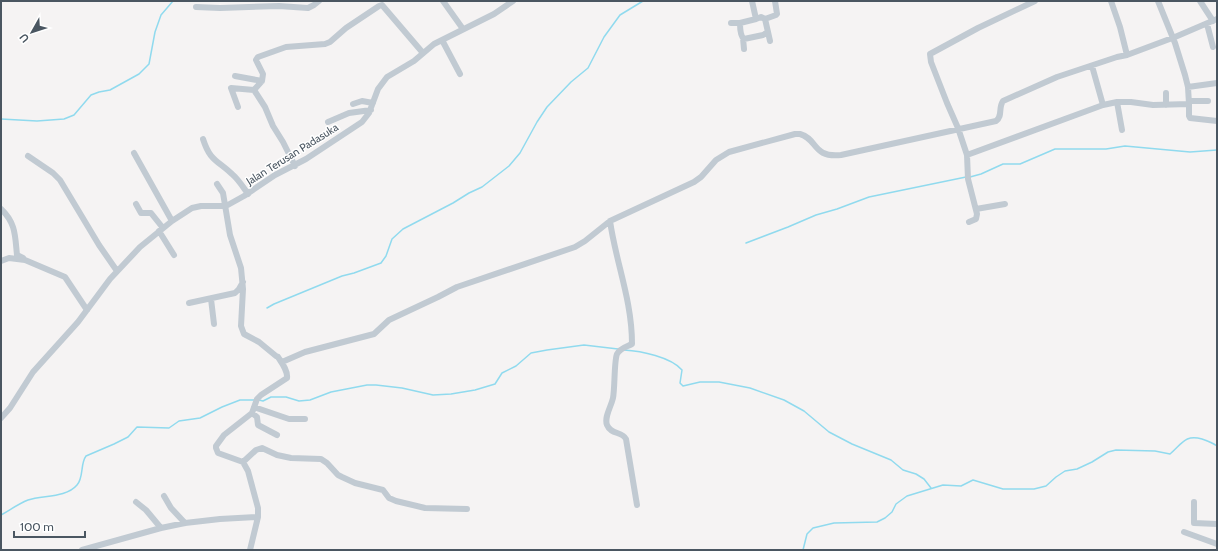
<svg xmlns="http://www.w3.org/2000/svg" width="1218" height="551" viewBox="0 0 1218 551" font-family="Cabin,sans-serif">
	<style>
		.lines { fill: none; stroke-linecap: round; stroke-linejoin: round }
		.stream { stroke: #90daee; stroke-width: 1.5 }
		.minor { stroke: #c1cad2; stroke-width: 6 }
		.labels { text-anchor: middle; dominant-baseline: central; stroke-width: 3; stroke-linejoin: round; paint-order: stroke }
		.street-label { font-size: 11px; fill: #4a5661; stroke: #fff }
	</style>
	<rect width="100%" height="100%" fill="#f5f3f3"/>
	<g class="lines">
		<path class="stream" d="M1 119 37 121 64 119 74 115 91 95 99 92 110 90 139 74 149 64 155 32 161 15 173 1
			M970 177 981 174 1003 164H1020L1055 149H1106L1125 146 1190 152 1217 150
			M746 243 788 227 816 215 837 209 869 197 966 177
			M267 308 274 304 342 276 354 273 381 263 386 256 392 239 403 229 453 203 469 193 482 187 509 166 520 153 537 122 547 107 571 82 588 68 604 37 620 15 643 1
			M624 350C641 351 671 357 682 370L680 383 683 386 700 382H719L750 388 784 400 804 411 829 432 852 444 891 460 903 470 916 474 924 479 931 488
			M259 400 263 401 271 397H286L299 401 310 400 331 392 367 385H376L402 388 433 395 451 394 475 390 495 384 502 373 516 366 531 353 547 350 584 345 618 349
			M1 515C10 510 18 504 28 500 43 495 66 498 77 485 84 477 80 464 86 456L114 444 128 437 137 427 169 428 179 421 200 418 222 407 240 400H255
			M803 550 807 534 813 528 834 523 877 522 885 518 892 512 896 504 907 496 943 485 961 486 973 480 1003 489H1034L1046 486 1056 477 1065 471 1077 469 1092 462 1108 452 1116 450 1155 451 1170 454C1182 444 1185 434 1202 439 1208 441 1213 443 1217 446"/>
		<path class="minor" d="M443 1 463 29
			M752 1 756 19 740 23C740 28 740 36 744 39L763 35 768 32 765 19 761 17 756 19
			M1111 1 1120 27 1127 55
			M1200 1 1213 21
			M196 7 220 8 279 6 308 8 314 5 319 1
			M765 19 776 15 777 14 775 1
			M731 23H740
			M1207 24 1213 47
			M768 32 770 41
			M743 38 744 49
			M442 40 460 74
			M1092 66 1103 105
			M235 76 262 81 254 90
			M262 81 263 74 256 60 258 57 286 47 325 44 330 42 346 28 379 6 382 5 423 53
			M1188 87 1217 83
			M1189 101H1208
			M1117 102 1122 130
			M353 104 362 101 373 103
			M1189 104V116L1190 118 1217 121
			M1166 105V93
			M238 107 231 88 254 90 265 107 273 126 283 142 295 166
			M328 122 349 113 371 110
			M203 139C210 161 217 160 232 174 239 180 243 187 248 194
			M134 153 172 221
			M967 155 1103 105 1117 102H1131L1153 105 1189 104 1188 87 1185 75 1175 43 1158 1
			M28 156 53 173 60 180 99 245 117 271
			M217 184 223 193 230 235 241 268 243 289 241 326 244 334 259 342 276 356
			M136 204 141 213H151L163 228
			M1 209C16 223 15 236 17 255L23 258
			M976 209 1005 204
			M610 221C616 263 632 300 632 344 626 347 620 348 617 354 614 361 615 388 613 398 611 407 604 417 607 425 611 435 622 431 626 439L637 505
			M969 222 976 219 977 214 968 179 967 155 958 128 947 103 931 62 930 54 978 28 1035 1
			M159 231 174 255
			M1 261 9 258 25 260 65 277 87 310
			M211 299 214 324
			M189 303 235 293 239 289 243 282
			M282 362 305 352 374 334 389 320 438 297 457 287 575 247 585 241 610 221 694 182 701 177 716 160 729 152 795 134H800C818 139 812 158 841 155L996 121C1003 116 998 108 1003 101L1057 77 1117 57 1127 55 1175 37 1217 19
			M254 407 289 419H305
			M252 413 257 417 258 425 277 435
			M1 418 10 408 33 372 78 322 110 279 140 247 172 221 192 208 201 206H226L244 196 275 175 306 159 362 122 369 113 378 89 387 77 414 61 434 44 494 14 513 1
			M243 462 256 450 262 448 277 455 291 458 321 459 327 463 338 475 342 477 355 483 383 490 389 498 396 501 425 508 467 509
			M164 496 171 508 185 523
			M136 502 146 510 161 528
			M1194 502V523L1217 524
			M1184 532 1217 544
			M82 550 161 528 185 523 220 519 258 517
			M250 550 258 517V508L248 471 243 462 218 453 216 448V446L224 435 252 413 257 399 261 395 287 378C288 371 282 363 278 357"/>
	</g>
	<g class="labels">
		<g class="street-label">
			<text transform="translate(292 154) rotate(-32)">Jalan Terusan Padasuka</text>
		</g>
	</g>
	<rect width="1218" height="551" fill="none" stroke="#4a5661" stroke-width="4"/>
	<g transform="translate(32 32) rotate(231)" stroke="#ffffff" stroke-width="3" paint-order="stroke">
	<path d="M0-3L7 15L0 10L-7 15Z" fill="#4a5661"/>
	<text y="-6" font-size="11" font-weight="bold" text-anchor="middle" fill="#4a5661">U</text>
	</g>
	<path d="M14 531v6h71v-6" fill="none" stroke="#4a5661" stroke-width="2"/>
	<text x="20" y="531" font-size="12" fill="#4a5661" stroke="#ffffff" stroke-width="3" paint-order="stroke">100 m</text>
</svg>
